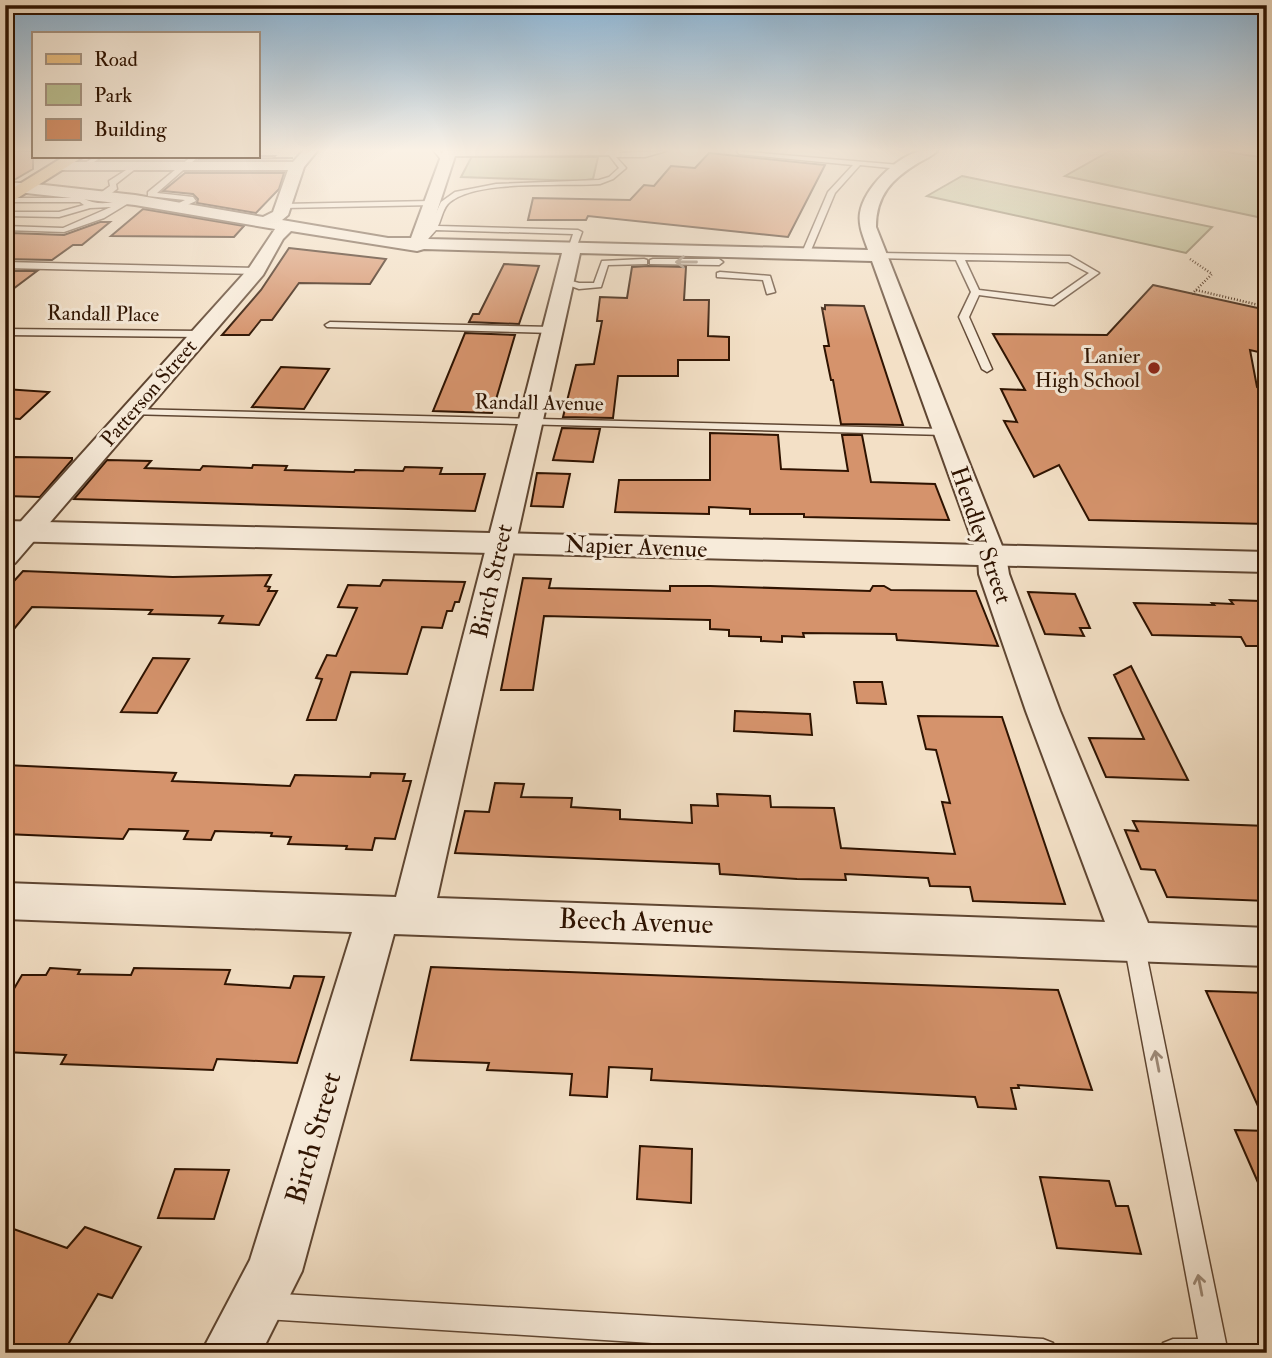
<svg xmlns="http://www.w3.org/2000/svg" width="1272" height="1358" viewBox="0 0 1272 1358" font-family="'IM FELL Double Pica',serif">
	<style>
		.green { fill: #bcc294; stroke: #756a4a; stroke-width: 2 }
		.building { fill: #d5936c; stroke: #2e1301; stroke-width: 2 }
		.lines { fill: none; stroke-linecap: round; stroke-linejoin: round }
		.service-casing { stroke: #5f4632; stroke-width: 3 }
		.minor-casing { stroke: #5f4632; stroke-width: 4 }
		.tertiary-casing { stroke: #5f4632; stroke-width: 4 }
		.primary-casing { stroke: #2e1301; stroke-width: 4 }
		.path-far1 { stroke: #2e1301; stroke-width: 2; stroke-dasharray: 1 2; stroke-linecap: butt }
		.path { stroke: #2e1301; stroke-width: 2.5; stroke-dasharray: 1 2; stroke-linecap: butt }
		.service { fill: #f7ebda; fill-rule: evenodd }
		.minor { fill: #f7ebda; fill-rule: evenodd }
		.tertiary { fill: #f7ebda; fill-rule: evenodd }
		.primary { fill: #eac083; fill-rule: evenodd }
		.oneway { stroke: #9d8a78 }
		.poi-dot { fill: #8f2418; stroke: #f7ebda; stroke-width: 2.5 }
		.labels { text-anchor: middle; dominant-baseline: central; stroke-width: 6; stroke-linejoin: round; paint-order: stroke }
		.far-street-label { font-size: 21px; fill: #2e1301; stroke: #f7ebda }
		.far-poi-label { font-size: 21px; fill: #2e1301; stroke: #f7ebda; text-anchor: end }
		.street-label { font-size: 24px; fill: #2e1301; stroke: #f7ebda }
		.near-street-label { font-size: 28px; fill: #2e1301; stroke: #f7ebda }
	</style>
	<rect width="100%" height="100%" fill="#f3e0c6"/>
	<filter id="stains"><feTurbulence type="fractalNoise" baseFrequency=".00286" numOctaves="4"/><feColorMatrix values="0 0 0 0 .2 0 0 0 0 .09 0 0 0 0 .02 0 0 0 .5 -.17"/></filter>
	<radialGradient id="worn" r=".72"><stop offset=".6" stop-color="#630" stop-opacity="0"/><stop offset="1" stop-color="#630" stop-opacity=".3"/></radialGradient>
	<path class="green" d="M1110 151H1220L1267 158V219L1065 176Z
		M472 156 598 157 593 179 579 181 461 177Z
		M962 176 1212 227 1186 253 927 196Z"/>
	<path class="building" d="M5 151H33V169L14 180H5Z
		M709 153 825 165 788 237 588 216 586 220H528L533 198 630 200 644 185 654 186 671 166 695 168Z
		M204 156H275L273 158H293L200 159Z
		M185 173H284L279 189 256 213 197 203 198 199 193 194 163 191Z
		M143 209 244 226 234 237 111 236Z
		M100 222H110L82 245H73L52 260 5 259V237L11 233 64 235Z
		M289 248 386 259 370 284 299 283 272 320H261L249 335H222L261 290Z
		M504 264 539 266 519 324 469 322 473 314H479Z
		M648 266 686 267 684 300H709L708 336 729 337V360H678V376H618L613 418 563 417 576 365 594 364 602 321H597L600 297 627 298 632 267Z
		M5 271H37L5 295Z
		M1153 285 1267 310V354L1250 350 1257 387 1267 397V524L1089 520 1059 465 1034 477 1004 421 1017 422 1001 389 1025 390 993 334 1107 335Z
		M825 305 864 306 903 425 841 424 833 380H831L824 346H829L822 308 825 309Z
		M465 333 515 335 492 413 433 411Z
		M281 367 329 369 304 409 252 407Z
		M5 389 49 392 20 419 5 418Z
		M562 428 600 429 593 462 553 460Z
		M710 433 778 435 781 469 848 471 842 435H862L871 482 935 484 949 520 804 517V514H750V509L709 507V514L615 512 619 480H710Z
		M15 457 72 458V460L40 497 5 496V466Z
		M107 460 151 461 145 468 200 470 203 466 252 468 253 465 287 466 285 470 354 472 355 470 403 471 405 467 442 468 440 474H485L475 511 74 499Z
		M537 473 570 474 563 507 531 506Z
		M23 571 173 577 271 575 265 586 270 587 268 591H277L259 625 219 623 223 616 149 614 152 610 32 607 5 640V591Z
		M523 578 551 579 549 588 670 591V586H710L870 591 873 586H884L891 590 976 591 998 646 897 640 896 634 803 633 804 637 782 636V642L761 641V637L729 636V630L710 629V620L544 616 533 690H501Z
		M383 580 465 582 459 602H455L452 611H447L442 628 422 627 407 674 351 672 336 720H307L322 679 316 678 327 655 336 656 357 608 338 607 348 585 380 586Z
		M1028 592 1075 594 1090 628H1080L1084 636 1045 634Z
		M1230 600 1261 601 1267 609V646H1246L1241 637 1152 635 1134 603 1214 605 1212 603 1233 604Z
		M153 658 189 659 157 713 121 712Z
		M1131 666 1188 780 1106 777 1089 738 1144 739 1114 675Z
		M854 682H882L886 704 857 703Z
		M735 711 810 714 812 735 734 731Z
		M918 716 1002 717 1065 904 973 901 970 887 930 886 928 878 845 874 846 880 797 879 720 874 719 864 455 853 465 811 489 812 495 783 524 784 521 797 572 798 571 807 620 810V819L692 823 691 805 718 806 717 794 770 796 771 807 834 808 841 848 955 854 942 802 950 803 936 750 926 749Z
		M5 765 176 773 172 781 290 786 295 775 370 777 371 773 405 774 403 781H411L395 839 375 838 372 850 346 849 347 846 288 844 291 837 271 836 272 833 215 831 211 840 184 839 188 831 129 829 123 839 5 834Z
		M1133 821 1267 826V901L1167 897 1155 870 1141 869 1125 830 1138 831Z
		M431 967 1058 990 1092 1090 1018 1085 1019 1088H1011L1016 1109 978 1107 975 1097 651 1080 652 1069 609 1067 607 1097 570 1095 572 1074 487 1070 489 1063 411 1060Z
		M50 968 80 970 78 974 131 975 134 968 230 970 225 984 290 988 294 976 324 977 297 1063 217 1059 213 1070 61 1064 66 1055 5 1052V1004L22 975H46Z
		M1206 991 1267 993V1126Z
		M1235 1130 1267 1131V1203Z
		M640 1146 692 1149 691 1203 637 1199Z
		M175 1169 229 1170 214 1219 158 1218Z
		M1040 1177 1109 1181 1116 1206H1128L1141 1254 1057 1248Z
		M5 1226 67 1248 85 1227 141 1247 112 1298 98 1294 63 1353H5Z"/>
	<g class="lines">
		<g class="service-casing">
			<path id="service" d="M434 151H440L447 162H443Z
				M606 151 613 153 666 151 645 157H616L626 168 613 179 600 184C562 187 479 179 450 202 443 207 442 218 438 226L578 230 582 232 575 251 568 249 573 234 436 230 420 248 413 246 429 228 441 202 455 192 496 184 599 180 609 177 619 168Z
				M737 151 900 165 903 167 900 169 860 165 835 193 809 255 805 258 801 255 828 192 853 165 739 154Z
				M96 156H103L86 167H82V165Z
				M192 156H199L157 193 193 197 196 201 178 209 175 205 185 200 148 196V192Z
				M134 165 139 166 116 184 117 189 105 198H99V194L110 186 109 181Z
				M129 197 132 201 104 218 64 232 5 230V226L63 228 111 207 90 208 59 217 5 216V212H59L84 205 80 202H7L5 198H82C97 206 113 204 129 197Z
				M431 201 434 205 283 208 279 206 283 204Z
				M878 253 1070 256 1099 273 1054 305 979 295 969 317 992 369 987 372 982 369 959 317 971 292 956 260 875 258V254ZM965 260 1068 262 1089 273 1052 299 979 290Z
				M644 259 647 260V264L608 265 601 287 579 289 560 282 564 279 579 283H594L602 261Z
				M653 259H719L723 262 719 265 650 264V260Z
				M5 262 257 268 261 271 257 274 5 268Z
				M720 272 770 276 775 292 767 294 763 280 717 277V273Z
				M330 322 553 327 558 330 553 333 327 327 325 325Z
				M5 329 200 331 205 334 200 337 5 335Z
				M131 409 945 429 951 432 945 435 127 414V410Z
				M1134 934 1141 937 1144 943 1228 1353H1159L1163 1343 1173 1339H1198L1124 943 1127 937Z
				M265 1293 1043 1339 1053 1343 1057 1353H813L265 1319 256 1315 252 1306 256 1297Z"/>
		</g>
		<g class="minor-casing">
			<path id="minor" d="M303 151H317L304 167 288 215 282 220 388 238H411L443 151H622L615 155 455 156 428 239 868 250C864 238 858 226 860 213 864 188 896 157 920 151 925 150 932 151 937 151 932 156 925 159 918 163 892 179 876 195 876 227L1006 556 1009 574 1060 711 1148 923 1267 928V966L394 934 302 1271 261 1353H201L250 1260 352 932 5 919V883L396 897 562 253 424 249 417 251 291 231 283 239 263 275 15 563 5 566V539L249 268 275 229 135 205 26 193 18 188 26 183 135 195 263 217 273 212 288 170H59L52 166 59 162H293ZM580 253 872 261 978 556 979 574 1026 711 1105 922 437 898Z"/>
		</g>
		<g class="tertiary-casing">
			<path id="tertiary" d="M5 183H26L35 188 26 193H5Z
				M5 521 1267 552V572L5 541Z"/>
		</g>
		<g class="primary-casing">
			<path id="primary" d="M65 156H84L5 206V193Z"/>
		</g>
		<path class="path-far1" d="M1264 234H1267"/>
		<path class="path" d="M1190 259 1212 274 1192 294
			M1196 290 1267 307"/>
		<use href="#service" class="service"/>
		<use href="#minor" class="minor"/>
		<use href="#tertiary" class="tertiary"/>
		<use href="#primary" class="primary"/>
	</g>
	<defs><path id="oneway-shaft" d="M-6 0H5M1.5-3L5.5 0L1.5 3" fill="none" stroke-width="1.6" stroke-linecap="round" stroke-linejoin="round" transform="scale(1.75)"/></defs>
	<g class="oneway">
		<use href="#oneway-shaft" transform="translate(686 262) rotate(180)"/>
		<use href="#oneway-shaft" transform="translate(1157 1061) rotate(-101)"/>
		<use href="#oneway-shaft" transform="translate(1200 1285) rotate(-101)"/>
	</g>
	<linearGradient id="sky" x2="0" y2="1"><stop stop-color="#8bb6d8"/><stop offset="0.44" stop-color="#faf1e5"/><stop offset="1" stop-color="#faf1e5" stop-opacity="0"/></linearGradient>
	<rect width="1272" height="341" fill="url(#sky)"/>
	<circle class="poi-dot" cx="1154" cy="368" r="7"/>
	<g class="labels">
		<g class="far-street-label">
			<text transform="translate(103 314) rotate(1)">Randall Place</text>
			<text transform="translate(149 393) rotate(-49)">Patterson Street</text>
			<text transform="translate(539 403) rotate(1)">Randall Avenue</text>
		</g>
		<g class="far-poi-label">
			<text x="1140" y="356">Lanier<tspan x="1140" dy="24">High School</tspan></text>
		</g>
		<g class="street-label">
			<text transform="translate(981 535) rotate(71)">Hendley Street</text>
			<text transform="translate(636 547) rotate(2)">Napier Avenue</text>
			<text transform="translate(492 581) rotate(-77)">Birch Street</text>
		</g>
		<g class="near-street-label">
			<text transform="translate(636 922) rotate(2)">Beech Avenue</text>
			<text transform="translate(314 1138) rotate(-74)">Birch Street</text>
		</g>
	</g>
	<rect width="1272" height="1358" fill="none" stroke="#f3e0c6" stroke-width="28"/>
	<rect x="7" y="7" width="1258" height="1344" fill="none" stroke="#2e1301" stroke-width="3.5"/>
	<rect x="14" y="14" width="1244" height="1330" fill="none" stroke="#2e1301" stroke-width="2"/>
	<rect x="32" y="32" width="228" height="126" fill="#f7ebda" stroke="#a79583" stroke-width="2"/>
	<rect x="46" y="54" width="35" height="10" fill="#eac083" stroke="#a79583" stroke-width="2"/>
	<text x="94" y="66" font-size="21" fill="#2e1301">Road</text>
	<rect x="46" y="84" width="35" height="21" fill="#bcc294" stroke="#a79583" stroke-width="2"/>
	<text x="94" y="102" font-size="21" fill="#2e1301">Park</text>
	<rect x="46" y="119" width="35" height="21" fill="#d5936c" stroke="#a79583" stroke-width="2"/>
	<text x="94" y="136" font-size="21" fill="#2e1301">Building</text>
	<rect width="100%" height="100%" filter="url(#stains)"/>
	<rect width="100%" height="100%" fill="url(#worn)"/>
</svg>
